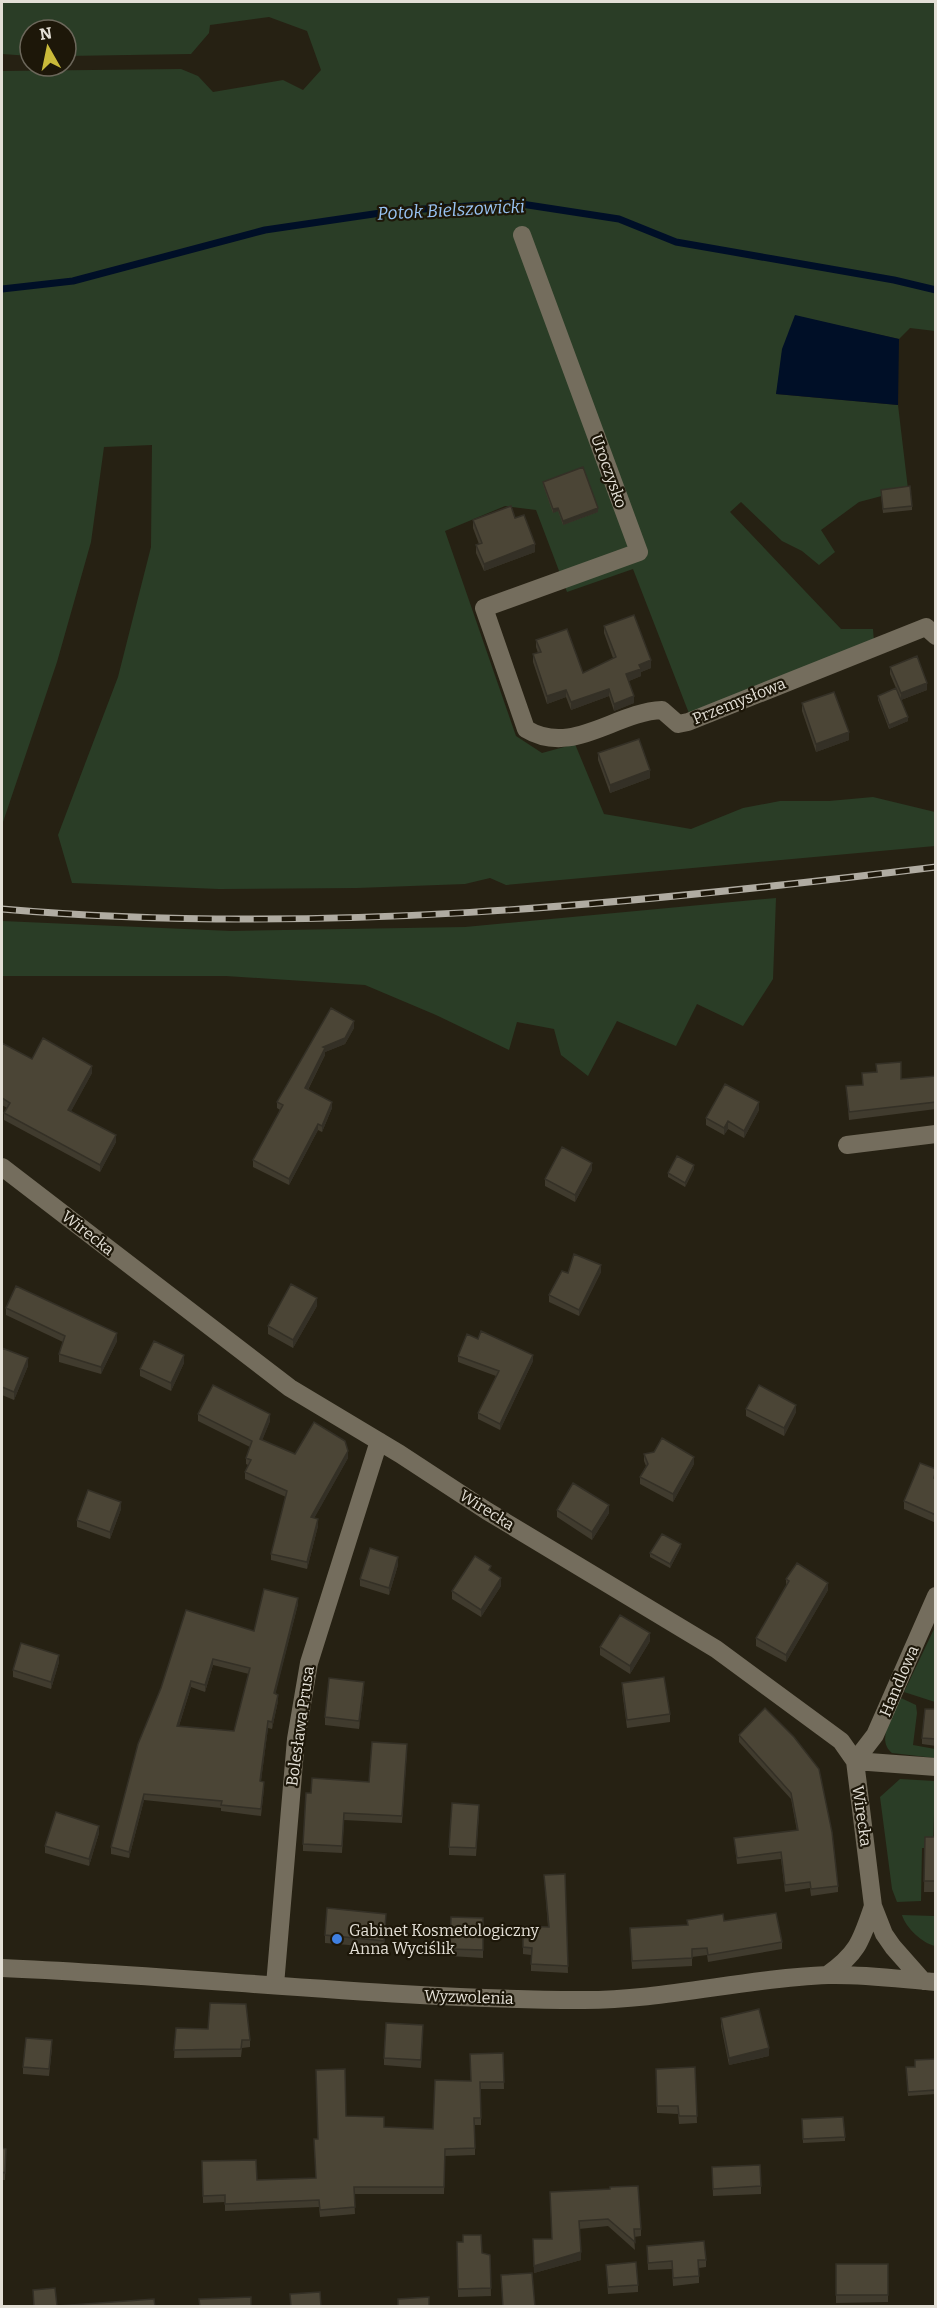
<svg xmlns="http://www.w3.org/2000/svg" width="937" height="2308" viewBox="0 0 937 2308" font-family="Bitter,serif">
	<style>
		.green { fill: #2a3d26 }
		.water { fill: #000f27 }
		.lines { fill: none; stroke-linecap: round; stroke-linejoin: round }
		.stream { stroke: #000f27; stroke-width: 7 }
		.minor { stroke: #746d5d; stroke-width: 18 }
		.rail-casing { stroke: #b0aca2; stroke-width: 7 }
		.rail { stroke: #1d1709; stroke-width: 4.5; stroke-dasharray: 14; stroke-linecap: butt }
		.wall { fill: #403b2e; fill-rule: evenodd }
		.shaded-wall { fill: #343026 }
		.building { fill: #4b4536; stroke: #343026; stroke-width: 1.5; fill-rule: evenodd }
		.shop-dot { fill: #3f7fe0; stroke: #1d1709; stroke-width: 2 }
		.labels { text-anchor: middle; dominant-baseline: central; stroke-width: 4.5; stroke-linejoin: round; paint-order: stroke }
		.street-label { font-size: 16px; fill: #e3dfd6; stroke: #1d1709 }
		.poi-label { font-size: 16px; fill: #e3dfd6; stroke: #1d1709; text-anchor: start }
		.water-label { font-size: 18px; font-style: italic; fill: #98c3f3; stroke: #1d1709 }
	</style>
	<rect width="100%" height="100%" fill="#262113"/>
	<path class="green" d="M2 2H935V331L910 328 899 339 795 316 776 394 898 405 908 489 859 502 821 530 835 552 819 565 802 551 782 541 741 502 730 512 841 629H873L874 642 690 716 633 569 567 592 536 510 505 506 445 531 516 736 542 753 575 744 604 814 691 829 743 808 780 801H829L873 797 935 812V846L506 885 490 878 465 884 357 888 219 889 72 883 58 835 118 677 151 547 152 445 104 447 91 542 57 662 2 825V71L181 69 198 76 213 92 283 80 303 90 321 70 307 31 269 17 210 25 209 33 191 54 66 56V30H30V56L2 54Z
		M776 898 773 979 743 1026 697 1004 676 1046 617 1021 588 1076 561 1055 554 1029 517 1022 509 1050 436 1015 365 985 226 976H2V921L231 931 465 927Z
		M935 1627V1702L904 1692Z
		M901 1698 916 1705 917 1713 913 1745 935 1749V1758L892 1753C875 1740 894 1713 901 1698Z
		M900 1779 935 1781 933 1848H922L921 1901 897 1902 892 1889 880 1797Z
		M902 1915 934 1916 935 1946C922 1943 906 1928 902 1915Z"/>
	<path class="water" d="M795 315 899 339 898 405 776 394 782 349Z"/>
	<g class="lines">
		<path class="stream" d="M2 289 73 281 265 230 394 211 515 203 619 219 676 242 894 280 936 290"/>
		<path class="minor" d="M522 235 639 552 484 608 526 729C572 757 615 712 662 710L678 724 688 722 926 627 936 636
			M847 1145 936 1134
			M2 1167 290 1388 400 1454 487 1511 716 1649 841 1741 855 1761 873 1906 884 1934 893 1947 923 1981
			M855 1761 875 1735 936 1596
			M855 1761 936 1767
			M2 1968C194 1976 386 1999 579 2000 663 2001 744 1978 828 1975 864 1974 899 1979 936 1982
			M827 1975C858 1953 861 1941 873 1906
			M275 1985 296 1739 309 1663 379 1441"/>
		<g class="rail-casing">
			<path id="rail" d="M2 909C313 936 627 905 936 867"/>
		</g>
		<use href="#rail" class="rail"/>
	</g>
	<path class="wall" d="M543 482 598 512 563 525 558 511 553 513 543 485Z
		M881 493 912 506V510L883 513Z
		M515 518 535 552 484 571 476 553V545L479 544 473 528V520Z
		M604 626 651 668 641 672V676L629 681 634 703 614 711 609 696 571 710 566 697 547 704 533 662V654L538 653 536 647V640L583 673 613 658 604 633Z
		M890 667 927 690 901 700 908 721 889 729 878 700V696L896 688 890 674Z
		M802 703 849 740 816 752 802 711Z
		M598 753 650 778 610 793 598 760Z
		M331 1008 354 1028 345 1044 325 1052V1055L308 1090 332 1108 322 1132 318 1130 289 1185 253 1167V1160L280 1110 277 1108V1102Z
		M2 1043 32 1059 92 1073 71 1111 116 1142 100 1172 4 1120V1113L7 1108 2 1105Z
		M876 1064 901 1079 936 1076V1109L849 1120 846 1086 862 1085 876 1072Z
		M759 1110 744 1138 728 1129 724 1135 706 1125V1118Z
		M694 1169 685 1187 668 1177V1173Z
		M592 1170 575 1202 545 1186V1179Z
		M601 1272 579 1316 549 1302V1295L568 1273Z
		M317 1306 293 1348 268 1334V1326Z
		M6 1308 117 1341 101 1374 59 1362V1354L63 1342 6 1315Z
		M2 1348 28 1366 14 1400 2 1395Z
		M458 1356 533 1361 500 1430 478 1419V1413L496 1376 458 1362Z
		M184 1363 171 1391 140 1376V1369Z
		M746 1409 796 1412 784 1436 746 1416Z
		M198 1414 270 1421 262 1440 295 1454 348 1458 314 1518 318 1526 307 1569 271 1560V1554L286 1497 245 1479V1472L248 1465 246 1464V1458L250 1447 198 1421Z
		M644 1454 694 1464 673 1502 640 1484V1477L646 1466 644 1461Z
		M936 1469V1523L904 1509V1501Z
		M121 1509 110 1539 77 1527V1520Z
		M557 1510 609 1513 592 1540 557 1517Z
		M681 1547 670 1568 650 1557V1553Z
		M398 1565 389 1595 360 1586V1579Z
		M491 1572 501 1586 481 1617 452 1599V1591Z
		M786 1579 828 1590 786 1662 756 1646V1638L786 1586Z
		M298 1604 275 1694 278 1701 272 1729 268 1728 261 1781 264 1788 261 1816 221 1811V1808L144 1800 129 1858 111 1854V1847L161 1688ZM213 1665 249 1674 234 1731 179 1726 191 1687 205 1692Z
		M650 1641 630 1674 600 1655V1647Z
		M59 1662 51 1689 13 1677V1670Z
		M622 1683 670 1714V1722L627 1728 622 1690Z
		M364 1690 359 1729 325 1725V1717Z
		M765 1708 838 1886V1892L811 1896 810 1888 785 1892 781 1859 737 1864 734 1838 797 1831 791 1799 739 1742V1735Z
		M936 1709V1746L922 1744V1738Z
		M407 1750 402 1823 344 1820 342 1853 303 1851V1844L311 1793 369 1782Z
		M479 1812 476 1856 449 1855V1847Z
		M99 1833 89 1866 45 1853V1846Z
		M925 1837H936V1892H924Z
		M565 1874 568 1973 531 1971V1955L523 1954V1926L548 1927 544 1875Z
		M451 1917 483 1918V1958L450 1956Z
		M687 1920 724 1921 782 1942V1949L708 1962 707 1955 692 1957V1966L632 1969 630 1935 687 1925Z
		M386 1921 384 1948 325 1943V1935Z
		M721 2018 769 2056 729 2065 721 2026Z
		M176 2028 250 2040V2047L242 2048 241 2057 174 2058Z
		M423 2032 421 2068 384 2065V2058Z
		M52 2048 49 2076 23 2074V2067Z
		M503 2053 504 2089H481V2125H475V2155L445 2156 444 2194H354L355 2214 320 2217 319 2207 225 2211V2202L203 2203 202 2161 257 2180 316 2178 318 2139 346 2116 384 2127 433 2129 471 2081Z
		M936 2059V2094L908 2096 906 2067H915Z
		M695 2067 697 2123 679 2124 678 2114 657 2113 656 2069Z
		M802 2119 845 2137V2141L803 2143Z
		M2 2148 6 2149 5 2180H2Z
		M712 2167 761 2186V2194L713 2196Z
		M550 2192 641 2229V2236L634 2237 635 2250 608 2226 579 2229 581 2260 534 2273 533 2239H552Z
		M457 2242 482 2253 490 2255 491 2296 458 2297Z
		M647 2246 706 2260V2267L699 2268V2283L673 2286 672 2269 648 2270Z
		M836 2264H888V2302L836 2303Z
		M606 2265 638 2285V2292L608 2294Z"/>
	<path class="shaded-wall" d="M558 508V511L553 513V509Z
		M598 508V512L563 525V521Z
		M535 544V552L484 571V564Z
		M651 660V668L641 672V676L626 682V674L639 665Z
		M927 683V690L901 700V693Z
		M609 689V696L571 710V702Z
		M566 690V697L547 704V696Z
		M634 696V703L614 711V704Z
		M908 717V721L889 729V725Z
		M849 732V740L816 752V744Z
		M650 770V778L610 793V785Z
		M354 1021V1028L345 1044 325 1052V1055L305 1095V1088L323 1047Z
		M92 1066V1073L68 1117V1110Z
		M332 1102V1108L322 1132V1126Z
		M759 1102V1110L744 1138V1131Z
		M728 1121V1129L724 1135V1128Z
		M318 1124V1130L289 1185V1179Z
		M116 1135V1142L100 1172V1165Z
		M592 1163V1170L575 1202V1195Z
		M694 1165V1169L685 1187V1183Z
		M601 1265V1272L579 1316V1310Z
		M317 1298V1306L293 1348V1340Z
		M117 1333V1341L101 1374V1367Z
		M184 1355V1363L171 1391V1383Z
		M533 1355V1361L500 1430V1424Z
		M28 1358V1366L14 1400V1392Z
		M796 1405V1412L784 1436V1428Z
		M270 1414V1421L260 1446V1439Z
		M348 1451V1458L311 1524V1517Z
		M694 1457V1464L673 1502V1494Z
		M121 1502V1509L110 1539V1532Z
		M609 1505V1513L592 1540V1532Z
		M318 1519V1526L307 1569V1562Z
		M681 1544V1547L670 1568V1564Z
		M398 1557V1565L389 1595V1588Z
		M501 1578V1586L481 1617V1610Z
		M828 1583V1590L786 1662V1655Z
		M298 1598V1604L274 1700V1693Z
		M650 1633V1641L630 1674V1666Z
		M59 1655V1662L51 1689V1682Z
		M213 1659V1665L205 1692V1685Z
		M191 1681V1687L177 1732V1726Z
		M364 1682V1690L359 1729V1721Z
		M278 1695V1701L272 1729V1722Z
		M268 1721V1728L260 1788V1781Z
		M144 1794V1800L129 1858V1852Z
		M99 1826V1833L89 1866V1859Z
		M769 2048V2056L729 2065V2058Z
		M581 2252V2260L534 2273V2266Z"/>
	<path class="building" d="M583 467 598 508 563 521 558 508 553 509 543 482Z
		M910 486 912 506 883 509 881 490Z
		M511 506 515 518 524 515 535 544 484 564 476 545 482 543 473 520Z
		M634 615 651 660 639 665 641 669 626 674 634 696 614 704 609 689 571 702 566 690 547 696 533 654 541 652 536 640 567 629 583 673 616 657 604 626Z
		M917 656 927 683 901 693 890 667Z
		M896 688 908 717 889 725 878 696Z
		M834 692 849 732 816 744 802 703Z
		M639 739 650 770 610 785 598 753Z
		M331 1008 354 1021 345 1038 323 1047 325 1048 305 1088 332 1102 322 1126 318 1124 289 1179 253 1160 283 1105 277 1102Z
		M43 1038 92 1066 68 1110 116 1135 100 1165 4 1113 10 1103 2 1098V1043L32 1059Z
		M901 1062V1079L936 1076V1102L849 1112 846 1086 863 1085 862 1073 877 1072 876 1064Z
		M725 1084 759 1102 744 1131 728 1121 724 1128 706 1118Z
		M562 1147 592 1163 575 1195 545 1179Z
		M677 1156 694 1165 685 1183 668 1173Z
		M574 1254 601 1265 579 1310 549 1295 562 1271 568 1273Z
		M291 1284 317 1298 293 1340 268 1326Z
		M16 1286 117 1333 101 1367 59 1354 65 1336 6 1308Z
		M481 1331 533 1355 500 1424 478 1413 499 1371 458 1356 467 1334 478 1339Z
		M154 1341 184 1355 171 1383 140 1369Z
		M2 1348 28 1358 14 1392 2 1387Z
		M213 1385 270 1414 260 1439 295 1454 314 1422 345 1441 348 1451 311 1517 318 1519 307 1562 271 1554 287 1491 245 1472 251 1460 246 1458 252 1441 198 1414Z
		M759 1385 796 1405 784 1428 746 1409Z
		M662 1438 694 1457 673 1494 640 1477 648 1464 644 1454 654 1452Z
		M920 1463 936 1469 934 1478H936V1515L904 1501Z
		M573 1483 609 1505 592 1532 557 1510Z
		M88 1490 121 1502 110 1532 77 1520Z
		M662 1534 681 1544 670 1564 650 1553Z
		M370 1548 398 1557 389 1588 360 1579Z
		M475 1556 491 1566 489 1570 501 1578 481 1610 452 1591Z
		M797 1563 828 1583 786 1655 756 1638 789 1581 786 1579Z
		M264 1589 298 1598 274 1693 278 1695 272 1722 268 1721 260 1781 264 1782 261 1809 221 1805 222 1801 144 1794 129 1852 111 1847 138 1744 161 1688 186 1610 254 1631ZM213 1659 250 1668 234 1731 177 1726 191 1681 205 1685Z
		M620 1615 650 1633 630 1666 600 1647Z
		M21 1643 59 1655 51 1682 13 1670Z
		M664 1677 670 1714 627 1720 622 1683Z
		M329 1678 364 1682 359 1721 325 1717Z
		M765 1708 794 1737 819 1769 832 1832 838 1886 811 1889 810 1882 785 1885 781 1852 737 1858 734 1838 798 1830 791 1793 739 1735Z
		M925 1709H936V1739L922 1738Z
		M372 1742 407 1744 402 1816 344 1813 342 1846 303 1844 306 1793H311L312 1778 369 1782Z
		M452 1803 479 1805 476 1848 449 1847Z
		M56 1812 99 1826 89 1859 45 1846Z
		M925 1837H936V1881H924Z
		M565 1874 568 1966 531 1964 532 1948 523 1947V1926L549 1927 544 1875Z
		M327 1908 386 1914 384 1941 325 1935Z
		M776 1913 782 1942 708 1955 707 1948 692 1949V1958L632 1961 630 1928 688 1925 687 1920 723 1914 724 1921Z
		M451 1917 483 1918V1950L450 1949Z
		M210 2003 246 2004 250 2040H242L241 2049 174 2050 176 2028 208 2029Z
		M759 2009 769 2048 729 2058 721 2018Z
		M386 2023 423 2025 421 2060 384 2058Z
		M26 2038 52 2040 49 2069 23 2067Z
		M503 2053 504 2082H480L481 2118H474L475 2148 445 2149 444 2187H354L355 2207 320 2210 319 2200 225 2204V2195L203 2196 202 2161 256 2160 257 2180 316 2178 314 2139H318L316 2070 345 2069 346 2116 384 2117V2127L433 2129 435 2080 471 2081 470 2054Z
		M936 2059V2090L908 2092 906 2067H915V2060Z
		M695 2067 697 2116H679L678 2106H657L656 2069Z
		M843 2117 845 2137 803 2139 802 2119Z
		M2 2148 6 2149 5 2173 2 2172Z
		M760 2165 761 2186 713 2189 712 2167Z
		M638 2186 641 2229H634L635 2242 608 2219 579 2221 581 2252 534 2266 533 2239H552L550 2192 610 2189V2187Z
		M463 2235H481L482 2253 490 2255 491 2288 458 2289 457 2242H463Z
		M704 2241 706 2260H698L699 2276 673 2278 672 2261 648 2263 647 2246Z
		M636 2262 638 2285 608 2287 606 2265Z
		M836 2264H888V2295H836Z
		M532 2273 535 2307H503L501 2275Z
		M55 2288 57 2306 154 2299 155 2307H34L33 2290Z
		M320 2292 321 2307H291L290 2294Z
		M251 2297V2307H200L199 2299Z
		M429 2297V2307H398V2299Z"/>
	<circle class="shop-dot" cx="337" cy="1939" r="6"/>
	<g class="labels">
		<g class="street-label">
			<text transform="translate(609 471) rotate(70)">Uroczysko</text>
			<text transform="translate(739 701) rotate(-22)">Przemysłowa</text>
			<text transform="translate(88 1233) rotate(38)">Wirecka</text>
			<text transform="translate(487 1510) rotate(32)">Wirecka</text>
			<text transform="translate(899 1681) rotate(-67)">Handlowa</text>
			<text transform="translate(300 1726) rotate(-82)">Bolesława Prusa</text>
			<text transform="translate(862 1816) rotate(82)">Wirecka</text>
			<text transform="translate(469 1997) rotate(2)">Wyzwolenia</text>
		</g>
		<g class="poi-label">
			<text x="349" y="1930">Gabinet Kosmetologiczny<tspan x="349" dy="18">Anna Wyciślik</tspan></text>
		</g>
		<g class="water-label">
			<text transform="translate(451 210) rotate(-3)">Potok Bielszowicki</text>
		</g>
	</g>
	<rect width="937" height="2308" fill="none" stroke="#e3dfd6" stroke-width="6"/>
	<g transform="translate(48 48) rotate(351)"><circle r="28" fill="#1d1709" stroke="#6c675b" stroke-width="1.5"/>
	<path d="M0-4.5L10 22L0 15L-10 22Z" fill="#caba3a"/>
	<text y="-9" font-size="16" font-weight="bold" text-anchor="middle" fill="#e3dfd6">N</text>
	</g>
</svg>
